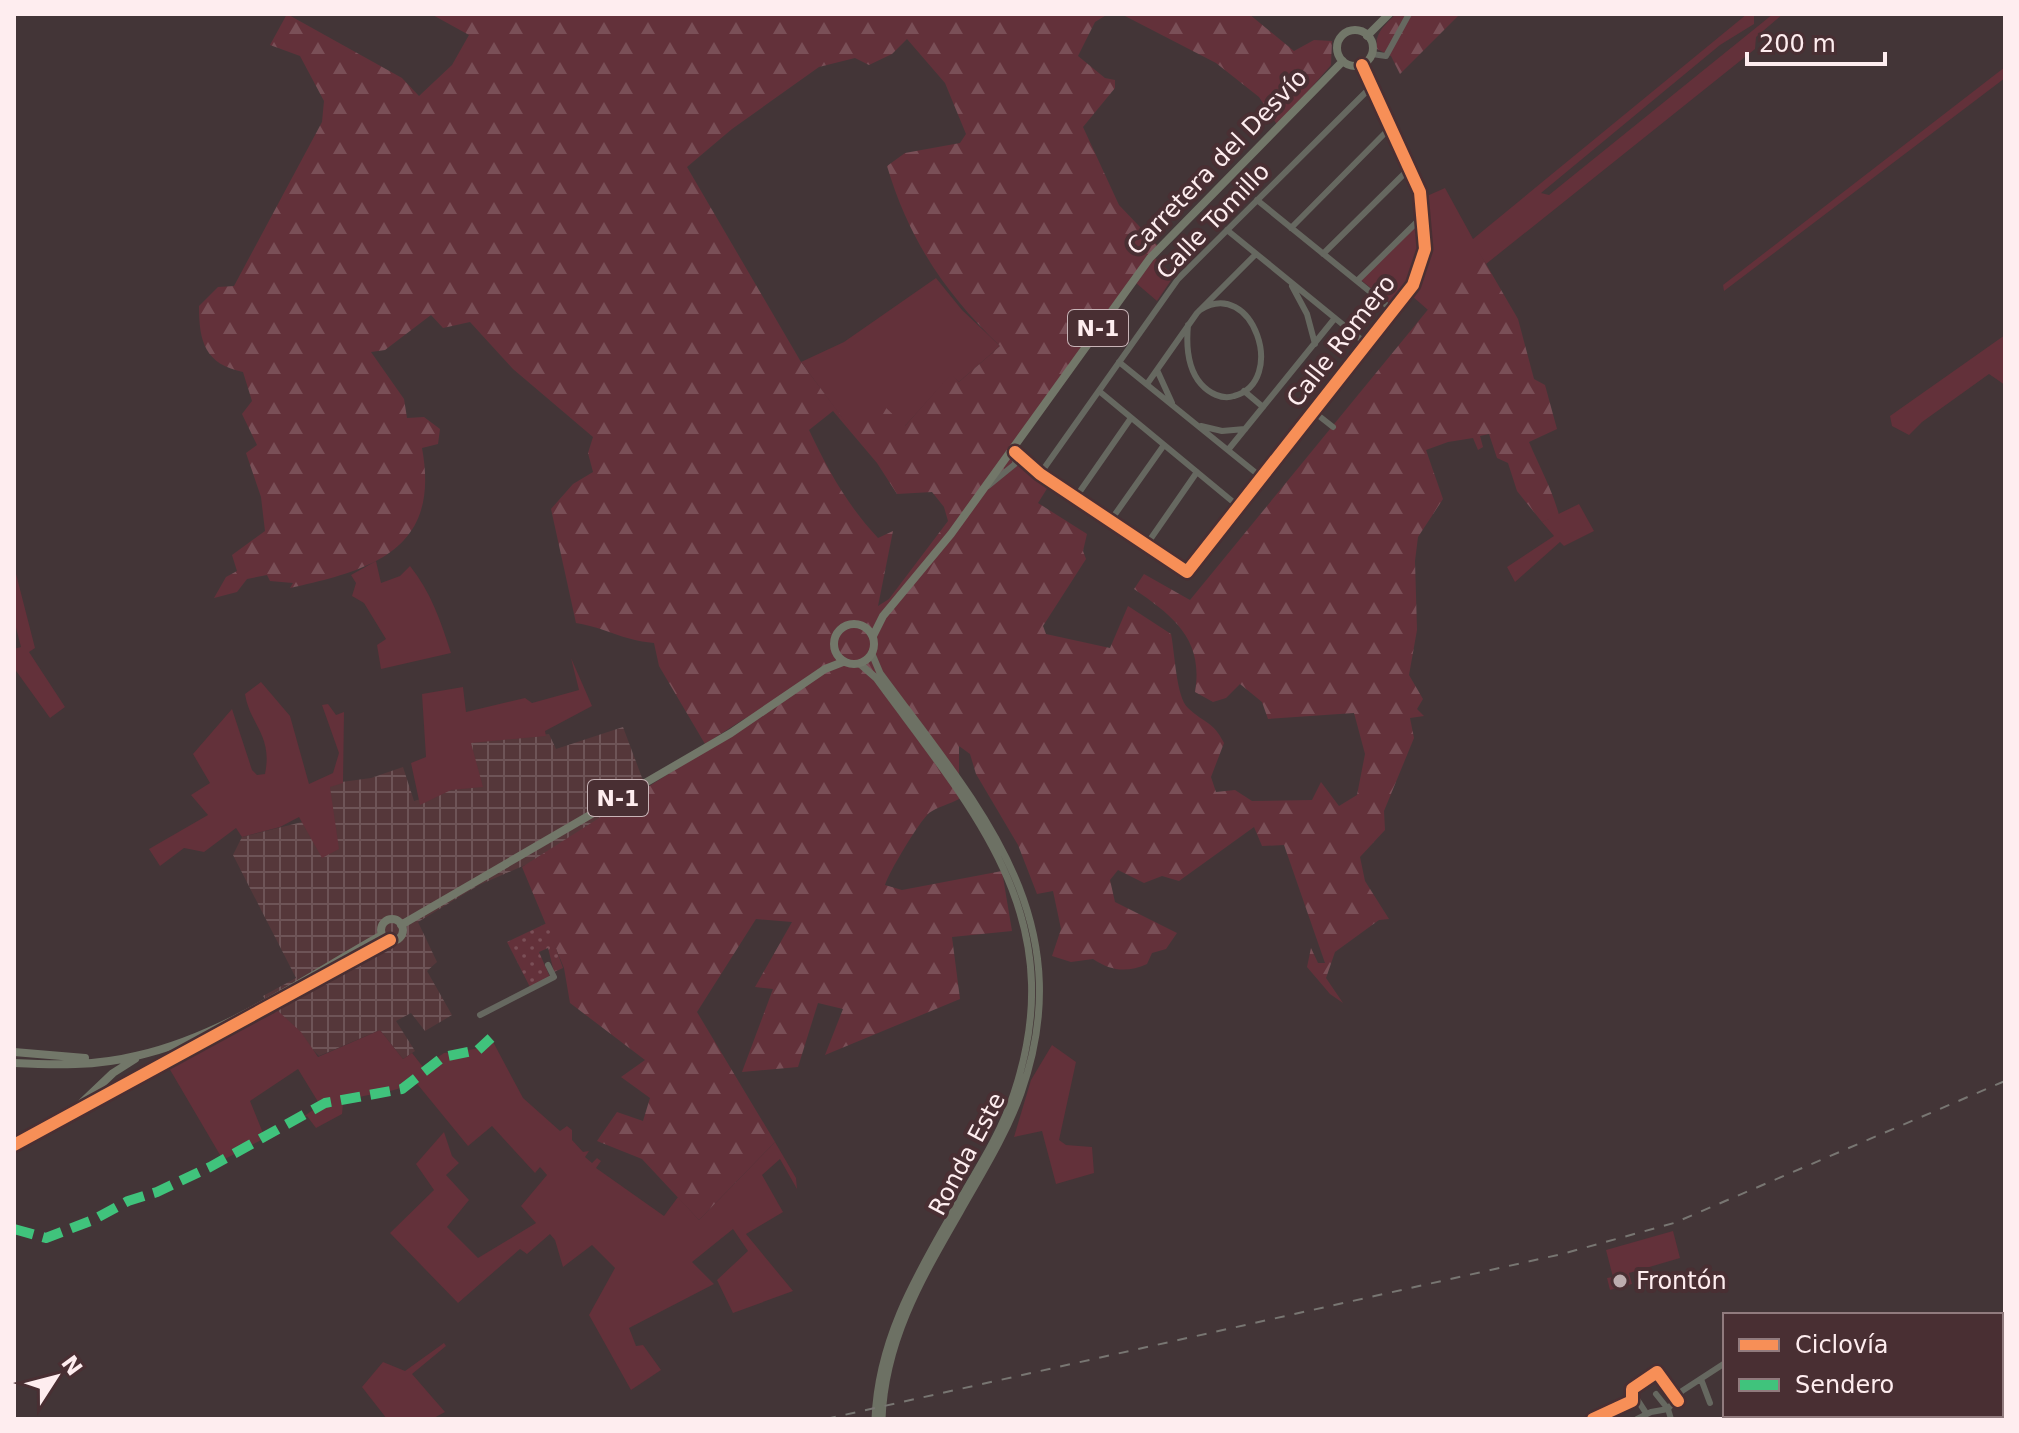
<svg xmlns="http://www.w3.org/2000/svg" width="2019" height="1433" viewBox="0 0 2019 1433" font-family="'DejaVu Sans',sans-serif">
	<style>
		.industrial { fill: url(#industrial-grid) }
		.green { fill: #63313a }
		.forest { fill: url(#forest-firs); fill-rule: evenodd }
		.garden { fill: url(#garden-dots) }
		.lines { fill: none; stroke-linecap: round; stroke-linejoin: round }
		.minor { stroke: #666860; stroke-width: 6 }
		.major { stroke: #6d7164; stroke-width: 7 }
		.highway { stroke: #727769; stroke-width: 8 }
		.rail { stroke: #787672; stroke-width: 2; stroke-dasharray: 10 10; stroke-linecap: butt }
		.quiet { stroke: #40c37c; stroke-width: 10; stroke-dasharray: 20 10; stroke-linecap: butt }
		.cycleway-casing { stroke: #492f33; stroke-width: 17 }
		.cycleway { stroke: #f78f57; stroke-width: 12 }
		.poi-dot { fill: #bdadaf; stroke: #492f33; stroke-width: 3 }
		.labels { text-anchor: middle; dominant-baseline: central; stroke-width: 8; stroke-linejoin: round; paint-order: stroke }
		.shield { fill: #492f33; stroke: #c8b4b7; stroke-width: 2 }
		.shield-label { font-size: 22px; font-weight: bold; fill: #feedef }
		.street-label { font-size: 24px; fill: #feedef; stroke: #492f33 }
		.poi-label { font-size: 24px; fill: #feedef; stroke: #492f33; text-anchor: start }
	</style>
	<defs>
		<pattern id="industrial-grid" width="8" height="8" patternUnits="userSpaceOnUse" patternTransform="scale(2)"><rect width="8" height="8" fill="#55373a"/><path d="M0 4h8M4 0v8" fill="none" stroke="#6e5457"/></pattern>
		<pattern id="forest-firs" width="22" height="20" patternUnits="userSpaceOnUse" patternTransform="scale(2)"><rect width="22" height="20" fill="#63313a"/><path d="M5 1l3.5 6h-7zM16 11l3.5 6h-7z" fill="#7a4f57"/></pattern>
		<pattern id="garden-dots" width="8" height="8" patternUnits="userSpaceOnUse" patternTransform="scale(2)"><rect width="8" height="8" fill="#63313a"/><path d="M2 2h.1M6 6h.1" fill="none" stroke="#7a4f57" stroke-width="1.8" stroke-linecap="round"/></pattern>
	</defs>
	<rect width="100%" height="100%" fill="#433537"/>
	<path class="industrial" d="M623 727 647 791 578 842 479 885 418 922 437 962 427 971 452 1015 425 1031 411 1013 396 1021 415 1051 403 1059 380 1030 319 1056 274 1012 263 996 296 978 233 855 242 837 330 815 327 784 371 778 403 767 414 801 476 782 466 742 549 734 556 749Z"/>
	<path class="green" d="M1747 14H1754V24L1720 45 1541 193 1549 195 1773 14H1783L1756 37 1755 49 1486 264 1479 253 1428 310 1412 296C1429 263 1434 232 1427 196L1445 188 1473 239Z
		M2005 67V78L1724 291 1723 285Z
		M1421 221 1415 268 1394 307 1361 280Z
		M1155 258 1174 276 1157 301 1136 283Z
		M936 278 962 310 1000 346 959 382 951 375 905 426 853 433 801 362 844 342Z
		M2005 335V385L1989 374 1922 422 1909 435 1892 426 1890 416Z
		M1579 504 1594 531 1564 546 1560 542 1515 582 1507 567 1554 536 1542 522Z
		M376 561 381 583 400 576 410 566C431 592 441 622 451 653L381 669 377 645 386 639 364 603 352 596 356 583 351 575Z
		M14 566 35 648 29 652 65 707 50 718 14 668V649L21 647 14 620Z
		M571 658 592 706 545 731 546 736 471 743 483 787 451 790 420 805 411 763 426 757 422 694 463 687 466 712 525 698 532 703 579 690Z
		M261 682 290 716 309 784 333 773 339 753 322 705 328 704 336 715 344 712 343 783 330 787 339 849 322 858 299 817 280 827 242 837 236 828 204 852 184 848 160 866 149 849 208 815 191 795 210 783 193 754 232 709 252 770 257 775 265 774C273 735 250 725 245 694Z
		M278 1011 301 1032 318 1057 380 1030 403 1059 412 1053 423 1067 444 1053 475 1049 491 1038 523 1098 560 1131 567 1126 572 1130V1140L583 1152 589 1151 585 1157 592 1163 597 1158 601 1161 596 1168 664 1216 678 1197 699 1220 775 1142 796 1178 797 1189 780 1159 762 1175 783 1212 746 1234 793 1291 733 1313 717 1280 748 1251 733 1229 692 1262 714 1284 629 1328 636 1346 643 1345 661 1370 631 1390 589 1315 615 1268 592 1245 563 1267 555 1240 550 1234 527 1254 520 1249 458 1303 390 1233 434 1190 416 1164 444 1132 452 1156 459 1163 446 1175 469 1200 447 1227 478 1258 536 1223 521 1206 547 1175 540 1167 535 1173 492 1126 468 1146 414 1080C394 1097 365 1090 343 1104L342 1114 316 1128 307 1116 293 1124 320 1105 298 1069 250 1101 265 1138 223 1160 169 1068Z
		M1052 1045 1076 1062 1059 1140 1066 1145 1092 1147 1094 1173 1056 1184 1042 1131 1014 1137 1031 1080Z
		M1673 1231 1680 1258 1629 1273 1632 1284 1610 1290 1607 1278 1613 1277 1606 1250Z
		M444 1343 446 1346 412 1374 445 1412 432 1419H387L362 1387 383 1362 405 1371Z"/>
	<path class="forest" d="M287 14 402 78 419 96 452 65 469 35 431 14H1108L1095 22 1078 56 1105 78 1115 80V88L1083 127 1119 205 1159 247 1011 457 1048 487 1038 503 1087 534 1083 551 1086 559 1043 626 1046 634 1110 648 1128 606 1171 634C1175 653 1176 697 1188 708 1205 724 1213 721 1224 743L1211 777 1216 792 1235 790 1252 801 1312 800 1321 782 1339 806 1357 795 1365 754 1354 713 1268 719 1262 702 1240 684 1226 698 1213 702 1195 692C1204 639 1173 616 1134 589L1144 574 1190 600 1444 290 1479 252 1518 319 1534 379 1545 385 1557 429 1529 442C1540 468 1552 489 1559 515L1542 522 1517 491 1508 463 1497 458 1489 434 1480 436 1483 447 1478 450 1473 438 1448 442 1426 450 1443 499 1418 537 1415 561 1417 630 1409 675 1423 699 1417 709 1424 716 1410 718 1414 738 1384 811 1385 830 1360 857 1365 881 1389 919 1379 920 1335 952 1326 978 1343 1003 1330 994 1307 967 1311 948 1318 963H1325L1284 845 1262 846 1254 827 1179 881 1162 876 1144 883 1118 870 1110 880 1115 902 1177 933 1166 949 1152 953 1147 964C1127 973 1111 971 1093 959L1071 962 1052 956 1061 929 1053 891 1037 894 1018 845 976 774 970 754 959 746V799C950 804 937 807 929 813 919 822 889 872 885 885L902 890 1002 871 1012 931 952 937 960 999 825 1055 843 1009 818 1003 798 1067 742 1072 773 989 755 987 792 922 756 919 697 1012 775 1142 699 1220 642 1159 597 1141 617 1112 643 1121 650 1098 621 1077 645 1060 570 1003 564 968 522 867 772 708 744 719 705 744 659 666 654 643C621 640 607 628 576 623L551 509 573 484 593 472 588 453 593 437 513 369 470 322 443 328 431 315 385 350 371 352 404 399 407 418 424 417 440 429 438 444 422 448C441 550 372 570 290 588L293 583 270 581 267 575 247 579 237 592 214 598 226 577 237 571 232 555 265 531 261 497 246 453 257 445 242 414 252 401 243 372C205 364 199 342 199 306L218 287 234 286 322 122 324 101 300 56 270 45ZM907 39 945 83 966 134 960 143 905 153 887 166C909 240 945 293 1000 346L959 382 951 374 905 426 883 405 853 432 801 362 687 167 732 129 819 67 855 58 869 65 892 54ZM833 411 877 463 897 494 932 492 944 507 948 521 889 599 878 606 893 531 878 538C847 505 828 470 809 430Z
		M1109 14H1249L1294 51 1314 40 1332 41 1331 65 1278 126 1259 97 1216 63 1125 16Z
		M1396 14H1460L1400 74 1391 56 1377 49C1374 33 1385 25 1396 14Z"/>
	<path class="garden" d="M547 923 563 968 554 972 548 948 539 952 550 977 530 987 507 942Z"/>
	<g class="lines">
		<path class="minor" d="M1372 54 1386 56 1409 14
			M1257 200 1395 312
			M1291 228 1391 127
			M1227 230 1368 345
			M1323 254 1411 167
			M1357 281 1425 214
			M1292 286 1307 314 1315 344
			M1188 325C1186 346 1187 368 1201 384 1209 393 1222 400 1234 396 1288 382 1253 276 1200 310
			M1119 362 1261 477
			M1157 370 1172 403
			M1147 384 1197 313 1256 254
			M1099 391 1238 506
			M1244 391 1263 407
			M1314 412 1333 427
			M1201 426 1222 431 1245 429
			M1228 450 1335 318
			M1015 452 1040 474 1187 572 1413 285 1425 249 1420 192 1362 65
			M1040 474 1178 279 1372 86
			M988 486 1015 464 1016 455
			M1076 497 1131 418
			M1111 520 1164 445
			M1147 544 1197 472
			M480 1015 554 977 548 965
			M14 1145 390 940
			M1701 1379 1710 1403
			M1633 1393 1646 1413
			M1656 1394 1668 1409
			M1593 1419 1632 1401V1389L1657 1372 1678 1401
			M1637 1419 1651 1412 1668 1409
			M1671 1419 1668 1409 1682 1391 1725 1363
			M1797 1419 1806 1415"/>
		<path class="major" d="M872 654 880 673C977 805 1083 917 1021 1093 1006 1135 982 1173 960 1212 922 1278 885 1340 882 1419
			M860 664 876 678C973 811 1073 916 1014 1093 1000 1137 972 1177 950 1217 913 1281 878 1343 875 1419"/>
		<path class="highway" d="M1337 48a18 18 0 1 1 36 0a18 18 0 1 1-36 0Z
			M1367 36 1389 14
			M834 644a20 20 0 1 1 40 0a20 20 0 1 1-40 0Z
			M873 636 883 616 951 534 1150 258 1343 61
			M381 930a11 11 0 1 1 22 0a11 11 0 1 1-22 0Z
			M401 925 731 733 825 669 843 662
			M14 1052 85 1058
			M14 1063C55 1065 96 1066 136 1056 225 1036 303 979 382 935
			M72 1112 113 1073 135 1059"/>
		<path class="rail" d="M826 1419 1562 1254 1674 1223 2005 1081"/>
		<path class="quiet" d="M14 1229 46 1238 93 1220 128 1201 157 1192 210 1167 325 1103 402 1089 443 1057 478 1050 491 1038"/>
		<g class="cycleway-casing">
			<path id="cycleway" d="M1015 452 1040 474 1187 572 1413 285 1425 249 1420 192 1362 65
				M14 1145 390 940
				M1593 1419 1632 1401V1389L1657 1372 1678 1401"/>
		</g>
		<use href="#cycleway" class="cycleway"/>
	</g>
	<circle class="poi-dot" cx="1620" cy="1281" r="8"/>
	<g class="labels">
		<g class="shield">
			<rect x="1068" y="310" width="60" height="36" rx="6"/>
			<rect x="588" y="780" width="60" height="36" rx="6"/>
		</g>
		<g class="shield-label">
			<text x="1098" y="328">N-1</text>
			<text x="618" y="798">N-1</text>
		</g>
		<g class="street-label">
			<text transform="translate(1217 162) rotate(-46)">Carretera del Desvío</text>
			<text transform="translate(1213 221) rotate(-46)">Calle Tomillo</text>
			<text transform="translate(1341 341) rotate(-52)">Calle Romero</text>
			<text transform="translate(967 1154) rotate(-62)">Ronda Este</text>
		</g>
		<g class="poi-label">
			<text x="1636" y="1281">Frontón</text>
		</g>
	</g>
	<rect width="2019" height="1433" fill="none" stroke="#feedef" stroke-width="32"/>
	<rect x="1723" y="1313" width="280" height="104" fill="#492f33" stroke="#917b7e" stroke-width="2"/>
	<rect x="1739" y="1339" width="40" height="12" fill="#f78f57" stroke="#917b7e" stroke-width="2"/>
	<text x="1795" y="1353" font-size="24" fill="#feedef">Ciclovía</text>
	<rect x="1739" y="1379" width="40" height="12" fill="#40c37c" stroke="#917b7e" stroke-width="2"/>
	<text x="1795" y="1393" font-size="24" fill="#feedef">Sendero</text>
	<g transform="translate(56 1377) rotate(54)" stroke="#492f33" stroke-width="6" paint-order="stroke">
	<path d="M0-6L14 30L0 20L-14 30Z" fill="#feedef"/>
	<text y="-12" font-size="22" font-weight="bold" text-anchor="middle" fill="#feedef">N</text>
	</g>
	<path d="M1747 52v12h138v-12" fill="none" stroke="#feedef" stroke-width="4"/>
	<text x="1759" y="52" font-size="24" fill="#feedef" stroke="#492f33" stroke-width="6" paint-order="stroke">200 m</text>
</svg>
